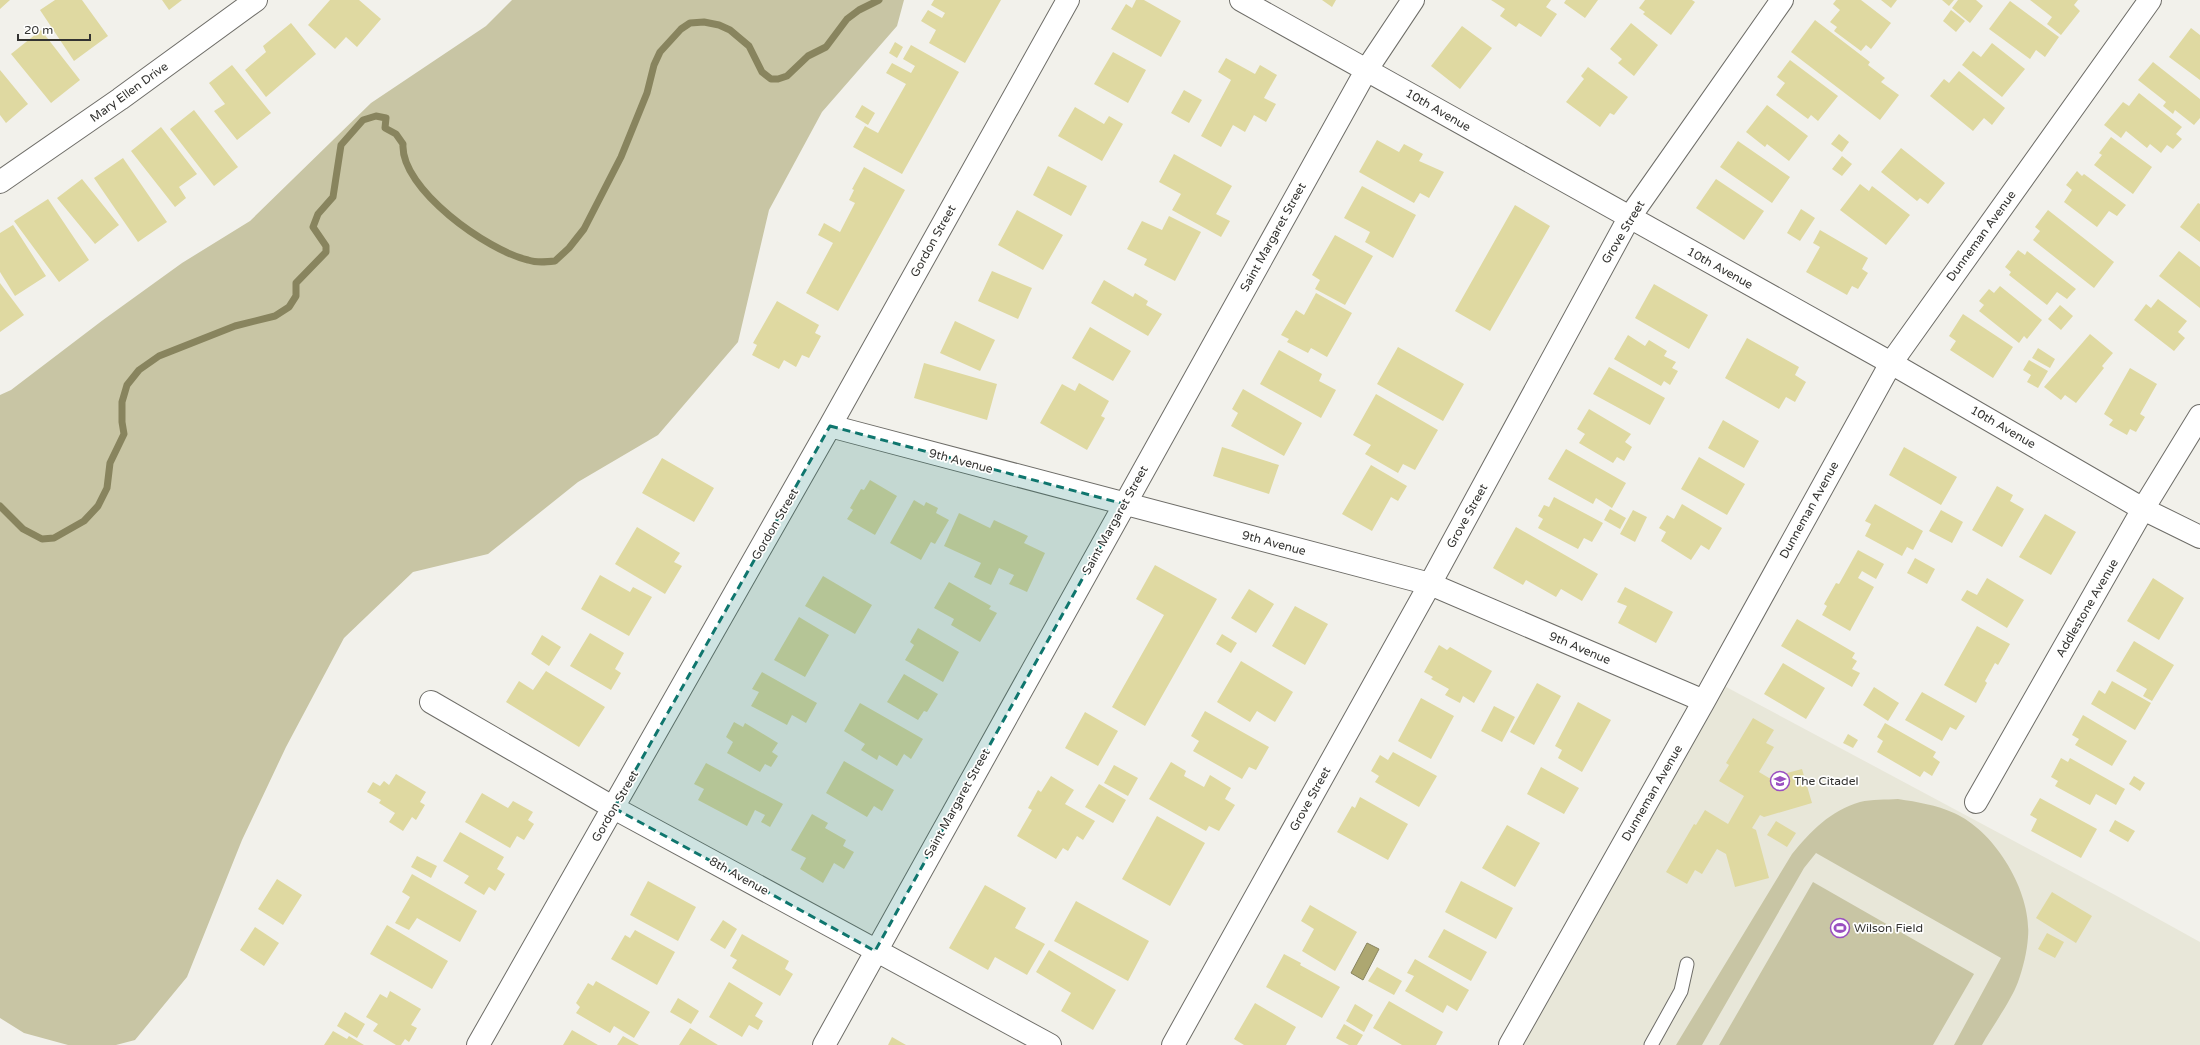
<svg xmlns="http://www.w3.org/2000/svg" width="2200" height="1045" viewBox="0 0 2200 1045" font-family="'Varela Round',sans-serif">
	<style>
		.built { fill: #e8e7d9 }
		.green { fill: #c8c5a4 }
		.water { fill: #ada771; stroke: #88845e }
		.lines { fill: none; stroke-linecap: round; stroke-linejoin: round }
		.stream { stroke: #88845e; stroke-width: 7 }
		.building { fill: #dfd9a1 }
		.lane-casing { stroke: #6e6d68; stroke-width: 15 }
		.street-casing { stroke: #6e6d68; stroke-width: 24 }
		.lane { stroke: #fff; stroke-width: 13 }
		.street { stroke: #fff; stroke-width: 22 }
		.marked { fill: #0f766e; fill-opacity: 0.2; stroke: #0f766e; stroke-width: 3; stroke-dasharray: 8 5; stroke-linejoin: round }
		.labels { text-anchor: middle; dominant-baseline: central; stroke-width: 3.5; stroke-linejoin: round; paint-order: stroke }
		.street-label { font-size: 12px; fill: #333331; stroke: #fffffe }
		.poi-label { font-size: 12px; fill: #333331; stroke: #fffffe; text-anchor: start }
	</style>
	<rect width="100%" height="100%" fill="#f2f1eb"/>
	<path class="built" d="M1715 681 2115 895 2200 942V1045H1510Z"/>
	<path class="green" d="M512 0H904L897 26 822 112 769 210 738 342 658 435 578 482 488 554 413 572 344 638 286 747 242 840 187 977 135 1040 116 1045H68L24 1033 0 1018V395L11 390 103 320 182 263 250 221 371 103 486 26Z
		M1898 799C1918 802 1936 805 1954 813 1995 831 2032 892 2028 937 2027 952 2023 968 2018 982 2011 1001 1992 1027 1982 1045H1954L2001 958 1816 853 1804 868 1702 1045H1676L1792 854C1810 832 1831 810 1860 802 1872 799 1886 800 1898 799Z
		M1813 882 1974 974 1933 1045H1719Z"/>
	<path class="water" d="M1367 943 1379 949 1363 980 1351 973Z"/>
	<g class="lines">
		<path class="stream" d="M0 506 23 529 42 539 54 538 84 521 98 506 107 488 110 463 124 434 122 422V402L127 385 139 370 159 356 235 326 275 316 289 307 296 296V283L326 252V246L313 227 318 214 333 197 341 145 363 120 376 116 386 118 385 128 396 134 403 144C400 189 488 251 528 260 537 263 546 262 555 261L569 248 584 229 621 157 647 93 654 65 660 52 681 29 690 23 704 22 719 25 730 30 749 46 762 72 771 79H778L787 76 808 56 826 47 847 19 859 10 879 0"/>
	</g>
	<path class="building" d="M0 0H10L0 9Z
		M55 0H82L108 36 74 61 40 10Z
		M162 0H182L169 10Z
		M330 0H359L381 19 357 47 346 37 335 49 308 25Z
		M934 0H1001L965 63 929 43 936 30 921 21 928 10 942 18 945 13 931 5Z
		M1136 0H1144L1181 21 1161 57 1111 29 1126 4 1132 8Z
		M1322 0H1336L1332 7Z
		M1491 0H1551L1546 7 1557 14 1541 37 1519 23 1516 27 1500 16 1505 9Z
		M1566 0H1598L1585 18 1564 3Z
		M1645 0H1692L1695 2 1671 35 1643 14 1645 12 1639 8Z
		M1836 0H1861L1891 23 1871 49 1866 45 1861 51 1834 31 1837 27 1830 22 1840 10 1833 4Z
		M1881 0H1897L1891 8Z
		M1942 0H1954L1949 6Z
		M1958 0H1976L1983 6 1970 23 1952 8Z
		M2030 0H2078L2074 5 2080 11 2061 35 2047 24 2052 17Z
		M2010 1 2059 37 2045 57 2036 50 2030 59 1989 29Z
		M1951 10 1965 21 1956 32 1943 21Z
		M1815 20 1870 62 1868 65 1885 78 1881 82 1899 95 1880 120 1791 52Z
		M291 23 316 54 266 97 245 70 266 52 263 46Z
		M1631 23 1658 45 1634 76 1618 63 1622 59 1610 49Z
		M1462 26 1492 48 1460 89 1431 66Z
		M2191 28 2200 35V80L2169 57Z
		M41 30 80 80 51 103 11 54Z
		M895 42 903 47 897 58 889 53Z
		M1992 43 2025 69 2002 97 1962 65 1973 51 1981 57Z
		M911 45 959 72 902 174 853 147 865 126 878 133 906 84 886 73 892 63 911 73 915 66 903 59Z
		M1113 52 1146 70 1128 103 1094 84Z
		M1226 58 1255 74 1260 65 1277 75 1264 98 1276 104 1266 122 1254 115 1245 132 1233 125 1221 147 1201 136 1231 80 1218 72Z
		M1790 60 1838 96 1818 121 1811 115 1808 119 1776 95 1785 83 1777 77Z
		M2153 62 2200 99V118L2194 125 2175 110 2173 114 2163 106 2166 102 2138 80Z
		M232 65 271 113 237 140 214 111 225 104 209 83Z
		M1588 67 1628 97 1614 115 1610 113 1600 127 1566 102 1584 79 1581 76Z
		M0 70 28 104 6 123 0 115Z
		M1959 71 2005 108 1992 125 1984 118 1973 131 1930 96 1944 79 1949 83Z
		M1184 90 1202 100 1189 123 1171 113Z
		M2139 93 2182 127 2176 134 2182 139 2173 149 2167 145 2161 153 2150 144 2147 148 2126 131 2121 138 2104 125 2123 102 2129 106Z
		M862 105 875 113 868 125 855 117Z
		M1767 105 1808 136 1789 161 1767 144 1765 147 1746 132Z
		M1075 107 1104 124 1109 116 1123 124 1102 161 1058 136Z
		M194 110 238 167 214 186 170 129Z
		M161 127 197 174 179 187 186 198 175 207 131 151Z
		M1839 134 1849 142 1842 152 1831 144Z
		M2111 137 2152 167 2133 194 2094 165 2102 155 2099 153Z
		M1377 140 1399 152 1404 144 1423 154 1419 161 1444 172 1429 198 1420 193 1414 203 1359 172Z
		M1738 141 1790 177 1772 203 1720 167Z
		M1901 148 1945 183 1928 204 1920 198 1917 201 1881 172Z
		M1174 154 1232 186 1216 214 1230 221 1221 237 1172 210 1181 194 1159 182Z
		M1842 156 1852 164 1842 176 1832 169Z
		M123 158 167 222 138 242 94 178Z
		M1048 166 1087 186 1071 216 1033 195Z
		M864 167 905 190 838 311 806 293 833 243 818 235 824 223 840 232 855 203 849 200 854 190 852 189Z
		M2077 171 2082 176 2084 174 2126 205 2117 216 2109 211 2097 227 2064 202 2072 190 2066 185Z
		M82 179 119 225 95 244 57 198Z
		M1716 179 1764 211 1744 240 1696 208Z
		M1860 184 1869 191 1872 186 1910 215 1886 245 1840 210Z
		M1362 186 1416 215 1393 258 1365 242 1370 232 1344 218Z
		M48 199 89 260 59 282 14 221Z
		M2198 203 2200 204V242L2180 227Z
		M1515 205 1550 226 1490 331 1455 311Z
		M1801 209 1815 218 1800 241 1787 233Z
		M1017 210 1063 235 1043 270 998 245Z
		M2048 210 2114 262 2094 288 2033 240 2040 231 2035 227Z
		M1169 216 1201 232 1175 281 1144 265 1147 259 1127 249 1142 221 1162 230Z
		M13 225 46 276 15 296 0 272V233Z
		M1820 230 1868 258 1862 269 1868 273 1858 289 1852 286 1847 295 1806 272 1820 247 1813 243Z
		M1335 235 1373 256 1345 305 1315 289 1320 280 1312 275Z
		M2018 250 2025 255 2027 251 2076 289 2067 299 2057 292 2047 305 2009 275 2011 272 2005 267Z
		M2179 251 2200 267V308L2159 276Z
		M992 271 1032 288 1018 319 978 301Z
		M1104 280 1133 297 1135 293 1148 301 1146 305 1162 314 1148 336 1091 303Z
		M0 283 24 315 0 332Z
		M1654 284 1708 315 1689 349 1635 318Z
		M2000 286 2042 320 2027 339 2024 336 2019 343 1979 311 1984 305 1979 301 1989 289 1994 293Z
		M1316 293 1352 313 1327 357 1311 348 1308 353 1287 342 1289 339 1281 335 1296 310 1304 315Z
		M2158 299 2187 321 2178 332 2185 338 2174 351 2134 320 2146 304 2151 308Z
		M777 301 819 325 815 333 821 336 809 358 802 355 796 367 784 360 779 369 752 355 757 345 753 343Z
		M2060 305 2073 316 2061 330 2048 319Z
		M1963 314 2013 347 1993 378 1950 350 1956 341 1949 336Z
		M955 321 995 340 980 371 940 353Z
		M1090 327 1131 351 1113 381 1072 358Z
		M2090 334 2113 353 2102 366 2104 368 2076 403 2065 395 2061 400 2044 387Z
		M1628 335 1645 346 1649 340 1667 351 1664 356 1676 362 1672 368 1678 371 1670 385 1664 381 1661 386 1614 359Z
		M1747 338 1799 367 1795 375 1806 382 1795 402 1786 397 1779 409 1725 378Z
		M1398 347 1464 384 1443 421 1377 384Z
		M2038 348 2055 359 2050 368 2032 358Z
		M1279 350 1322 374 1319 381 1336 390 1321 418 1260 384Z
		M2029 360 2048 371 2038 388 2027 382 2031 375 2023 370Z
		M924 363 997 384 987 420 914 398Z
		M1609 367 1665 398 1650 425 1593 394Z
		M2130 368 2157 384 2140 414 2145 417 2136 432 2130 429 2127 435 2109 425 2113 420 2104 414Z
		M1079 383 1109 401 1101 416 1105 418 1087 450 1040 423 1062 384 1075 391Z
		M1243 389 1302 423 1284 456 1231 426 1238 413 1232 409Z
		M1376 394 1438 430 1415 470 1403 464 1398 473 1365 454 1371 445 1353 435Z
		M1589 409 1631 434 1625 442 1632 447 1624 461 1617 457 1613 463 1579 443 1585 434 1577 429Z
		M1723 420 1759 441 1744 468 1708 448Z
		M1222 447 1279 465 1269 494 1213 476Z
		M1904 447 1957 477 1941 505 1889 475Z
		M1566 449 1626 483 1612 508 1596 498 1593 504 1548 479Z
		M1699 457 1745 484 1727 515 1681 489Z
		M662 458 714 488 694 522 642 493Z
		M1371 465 1407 486 1398 501 1391 497 1372 531 1342 514Z
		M870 480 897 496 875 535 847 519 853 510 850 508 861 489 864 490Z
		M1997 486 2013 495 2010 501 2024 509 2002 547 1972 530Z
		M1554 497 1603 523 1592 542 1584 538 1578 549 1538 528 1543 519 1538 516 1544 505 1549 507Z
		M914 500 924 506 926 502 938 508 936 513 949 520 935 544 931 542 921 560 890 543Z
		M1682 504 1722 528 1709 550 1701 545 1691 560 1661 541 1666 532 1659 528 1667 515 1674 519Z
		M1875 504 1923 531 1913 550 1907 547 1902 556 1865 536 1871 524 1865 521Z
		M1610 509 1626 518 1620 529 1604 520Z
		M1633 510 1647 517 1635 542 1620 534Z
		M1941 510 1963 522 1952 543 1929 531Z
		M959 513 990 528 994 520 1028 536 1024 543 1045 553 1027 592 1009 584 1014 575 999 568 991 585 974 577 981 563 944 546Z
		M2045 514 2076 532 2051 575 2019 557Z
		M637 527 680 553 674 562 682 566 665 594 615 564Z
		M1516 527 1598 574 1582 601 1561 589 1556 597 1526 580 1523 585 1493 568Z
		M1858 550 1884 564 1876 579 1862 571 1858 578 1874 587 1850 631 1822 615 1827 606 1824 604 1836 583 1839 584Z
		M1915 558 1935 569 1927 584 1907 573Z
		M1155 565 1217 599 1145 726 1112 707 1164 615 1136 599Z
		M600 575 630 592 633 587 652 597 629 636 581 609Z
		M823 576 872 605 855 634 805 606Z
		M1987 578 2024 600 2007 628 1961 600 1967 590 1977 595Z
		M2153 578 2184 598 2159 640 2127 621Z
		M949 582 991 606 989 609 997 613 980 642 951 625 954 619 934 608Z
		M1625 587 1673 612 1656 643 1618 623 1627 606 1617 602Z
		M1249 589 1274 604 1256 633 1231 618Z
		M1295 606 1328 624 1305 665 1272 646Z
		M799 617 829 635 805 677 774 660Z
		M1797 619 1855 653 1852 658 1857 661 1852 669 1860 673 1852 687 1781 646Z
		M1977 626 2010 644 1998 665 1995 663 1985 681 1987 683 1976 703 1944 685Z
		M918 628 959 652 943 682 905 660 914 645 910 642Z
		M590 633 624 653 615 669 621 673 611 690 570 666Z
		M1222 634 1237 643 1231 653 1216 644Z
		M542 635 561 647 549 666 531 654Z
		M2134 641 2174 665 2152 701 2143 696 2147 689 2116 671Z
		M1439 645 1447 650 1450 647 1492 671 1474 703 1463 696 1460 703 1445 695 1449 689 1431 679 1433 677 1424 672Z
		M1241 661 1293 692 1275 722 1257 711 1250 722 1217 702Z
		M1783 663 1825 688 1806 719 1764 694Z
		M546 671 605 707 579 747 506 702 519 681 533 690Z
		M762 672 817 703 806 723 792 715 787 725 751 706 759 692 752 689Z
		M904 674 938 694 927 712 924 711 918 720 887 702Z
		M2112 681 2151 703 2135 730 2091 704 2099 690 2105 694Z
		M1537 683 1561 696 1534 745 1510 732Z
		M1874 687 1899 703 1888 721 1863 705Z
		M1922 692 1965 716 1956 730 1950 727 1942 741 1905 720Z
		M1421 698 1454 716 1431 759 1398 741Z
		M1578 702 1611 720 1582 772 1558 758 1562 750 1555 746Z
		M860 703 923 739 911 759 904 754 897 766 879 755 877 760 861 750 865 744 844 731Z
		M1494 706 1515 717 1502 742 1481 731Z
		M1205 711 1269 747 1256 770 1249 767 1242 779 1193 751 1199 741 1191 736Z
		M1085 712 1118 731 1098 766 1065 748Z
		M2083 715 2127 741 2112 766 2075 745 2079 739 2072 735Z
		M1753 718 1774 730 1766 743 1774 747 1759 772 1769 778 1802 769 1812 803 1764 817 1760 815 1752 828 1756 830 1769 878 1735 887 1726 854 1717 849 1702 874 1695 870 1687 884 1666 872 1694 824 1696 825 1705 810 1728 824 1744 796 1719 781 1729 765 1726 763Z
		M734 722 743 727 745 723 778 743 772 752 778 756 771 767 765 764 760 772 727 753 733 742 726 737Z
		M1885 723 1936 752 1933 757 1940 762 1932 776 1924 771 1920 777 1877 752 1883 741 1877 737Z
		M1848 734 1858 740 1853 748 1843 743Z
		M1393 752 1437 776 1419 807 1375 782 1379 776 1371 771 1380 755 1388 760Z
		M2061 758 2068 762 2070 758 2125 789 2116 805 2096 794 2090 805 2055 786 2058 781 2051 777Z
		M844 761 894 790 882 811 874 806 867 817 826 793Z
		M1171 762 1186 771 1184 776 1204 787 1210 775 1231 788 1225 799 1235 805 1219 831 1209 826 1206 831 1149 799Z
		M706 763 783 804 770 827 761 822 765 815 755 810 747 826 698 800 704 789 694 784Z
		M1114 765 1138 778 1128 796 1104 783Z
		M1541 767 1579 788 1564 814 1527 794Z
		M396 774 426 792 420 802 425 805 416 820 412 817 403 831 389 822 395 813 379 803 381 800 367 792 373 782 380 786 384 781 389 785Z
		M1051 776 1074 790 1065 804 1095 821 1083 840 1077 836 1068 851 1063 848 1056 859 1017 836 1032 810 1028 808 1038 790 1041 792Z
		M2134 776 2145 783 2140 791 2129 784Z
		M1099 784 1126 800 1113 823 1085 807Z
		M482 793 508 808 513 801 533 812 528 820 534 824 524 840 517 836 510 848 465 822Z
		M1360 797 1408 824 1388 860 1337 832 1352 806 1355 808Z
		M2040 798 2097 829 2081 858 2031 831 2037 819 2030 815Z
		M812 814 828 823 825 828 846 840 843 846 854 852 844 869 834 863 823 883 800 869 806 858 791 850Z
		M1157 816 1205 843 1170 906 1122 879Z
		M2115 820 2135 831 2128 842 2109 831Z
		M1776 821 1796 833 1787 847 1767 835Z
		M1507 825 1540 843 1515 887 1482 868Z
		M460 832 504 857 497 869 505 874 495 891 489 887 484 895 464 883 469 876 443 861Z
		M417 856 437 866 431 878 411 867Z
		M412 874 477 911 460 942 417 918 409 930 395 923 410 897 402 892Z
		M277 879 302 895 283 925 258 909Z
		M648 881 696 907 678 941 630 915Z
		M1461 881 1513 908 1496 939 1445 912Z
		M985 885 1026 908 1015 928 1045 944 1027 975 995 957 988 970 949 948Z
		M2052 892 2092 916 2076 943 2036 918Z
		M1076 901 1149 941 1128 981 1054 941Z
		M1310 905 1357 932 1335 971 1302 951 1314 929 1301 921Z
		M723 920 737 929 725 949 710 940Z
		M387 925 448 961 432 989 370 954Z
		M255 927 279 943 264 966 240 950Z
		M1444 929 1487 952 1471 981 1428 957Z
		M635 930 675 952 657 985 611 959 625 935 630 938Z
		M2047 933 2064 942 2055 958 2038 949Z
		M742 934 789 961 785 969 793 974 780 996 732 968 737 960 730 956Z
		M1049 950 1116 990 1093 1030 1061 1011 1071 993 1036 972Z
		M1284 954 1301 963 1300 965 1340 987 1322 1018 1266 987Z
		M1415 959 1469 990 1457 1011 1447 1005 1443 1013 1405 991 1414 976 1407 973Z
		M1377 967 1402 981 1394 995 1368 981Z
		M596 981 650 1012 634 1038 614 1026 610 1033 576 1013 580 1007 576 1003 588 983 593 986Z
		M729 982 763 1003 755 1016 763 1021 758 1030 749 1025 742 1037 709 1017Z
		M390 991 421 1009 411 1025 417 1028 409 1042 405 1039 401 1045H396L373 1031 378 1024 366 1017 380 994 387 998Z
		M678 998 699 1011 691 1024 670 1012Z
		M1389 1001 1443 1032 1436 1045H1402L1373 1028Z
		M1255 1003 1296 1027 1286 1045H1244L1234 1039Z
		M1355 1004 1373 1015 1364 1032 1346 1021Z
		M345 1012 365 1024 357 1038 337 1026Z
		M1344 1024 1363 1035 1357 1045H1349L1336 1038Z
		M690 1028 718 1045H679Z
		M572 1030 598 1045H563Z
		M333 1031 347 1039 349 1036 364 1045H324Z
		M623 1036 639 1045H617Z
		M892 1037 906 1045H888Z"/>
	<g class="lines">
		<g class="lane-casing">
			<path id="lane" d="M1651 1045 1681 991 1687 964"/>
		</g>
		<g class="street-casing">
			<path id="street" d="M1241 0 1891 363 2143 509 2200 537
				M0 182 120 99 256 0
				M830 426 1430 584 1704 701
				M431 702 614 808 1050 1045
				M1976 802 2143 509 2200 416
				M478 1045 830 426 1068 0
				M824 1045 1367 69 1413 0
				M1173 1045 1430 584 1629 218 1782 0
				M1510 1045 1704 701 1891 363 2150 0"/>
		</g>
		<use href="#lane" class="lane"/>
		<use href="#street" class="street"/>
	</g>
	<path class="marked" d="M830 426 1124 504 875 951 614 808Z"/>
	<defs>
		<g id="university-ring" transform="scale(1)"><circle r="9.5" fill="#fffffe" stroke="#9a4fc1" stroke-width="1.5"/><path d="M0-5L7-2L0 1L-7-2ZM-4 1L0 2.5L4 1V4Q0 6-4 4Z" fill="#9a4fc1"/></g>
		<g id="stadium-ring" transform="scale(1)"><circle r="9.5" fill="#fffffe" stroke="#9a4fc1" stroke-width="1.5"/><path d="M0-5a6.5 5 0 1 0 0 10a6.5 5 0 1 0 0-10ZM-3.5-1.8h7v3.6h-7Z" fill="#9a4fc1"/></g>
	</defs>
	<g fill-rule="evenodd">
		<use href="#university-ring" x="1780" y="781"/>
		<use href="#stadium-ring" x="1840" y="928"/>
	</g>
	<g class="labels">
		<g class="street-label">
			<text transform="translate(129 92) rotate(-36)">Mary Ellen Drive</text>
			<text transform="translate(1438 110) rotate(30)">10th Avenue</text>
			<text transform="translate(1623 232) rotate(-59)">Grove Street</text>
			<text transform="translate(1981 236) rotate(-54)">Dunneman Avenue</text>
			<text transform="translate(1273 237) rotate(-61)">Saint Margaret Street</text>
			<text transform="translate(933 241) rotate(-61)">Gordon Street</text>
			<text transform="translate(1720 268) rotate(29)">10th Avenue</text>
			<text transform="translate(2003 427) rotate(30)">10th Avenue</text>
			<text transform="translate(961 461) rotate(15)">9th Avenue</text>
			<text transform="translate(1809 510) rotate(-61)">Dunneman Avenue</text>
			<text transform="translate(1467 516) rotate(-61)">Grove Street</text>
			<text transform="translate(1115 520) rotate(-61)">Saint Margaret Street</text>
			<text transform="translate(775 524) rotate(-60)">Gordon Street</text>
			<text transform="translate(1274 543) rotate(15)">9th Avenue</text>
			<text transform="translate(2087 608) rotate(-60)">Addlestone Avenue</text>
			<text transform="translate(1580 648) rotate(23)">9th Avenue</text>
			<text transform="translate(1652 793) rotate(-60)">Dunneman Avenue</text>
			<text transform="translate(1310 799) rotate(-61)">Grove Street</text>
			<text transform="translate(957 803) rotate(-61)">Saint Margaret Street</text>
			<text transform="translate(615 806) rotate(-60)">Gordon Street</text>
			<text transform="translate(739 876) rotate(29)">8th Avenue</text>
		</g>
		<g class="poi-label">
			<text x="1794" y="781">The Citadel</text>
			<text x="1854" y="928">Wilson Field</text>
		</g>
	</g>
	<path d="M18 34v6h72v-6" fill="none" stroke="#333331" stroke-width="2"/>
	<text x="24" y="34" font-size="12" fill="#333331" stroke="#fffffe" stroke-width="3" paint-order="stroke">20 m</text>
</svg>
